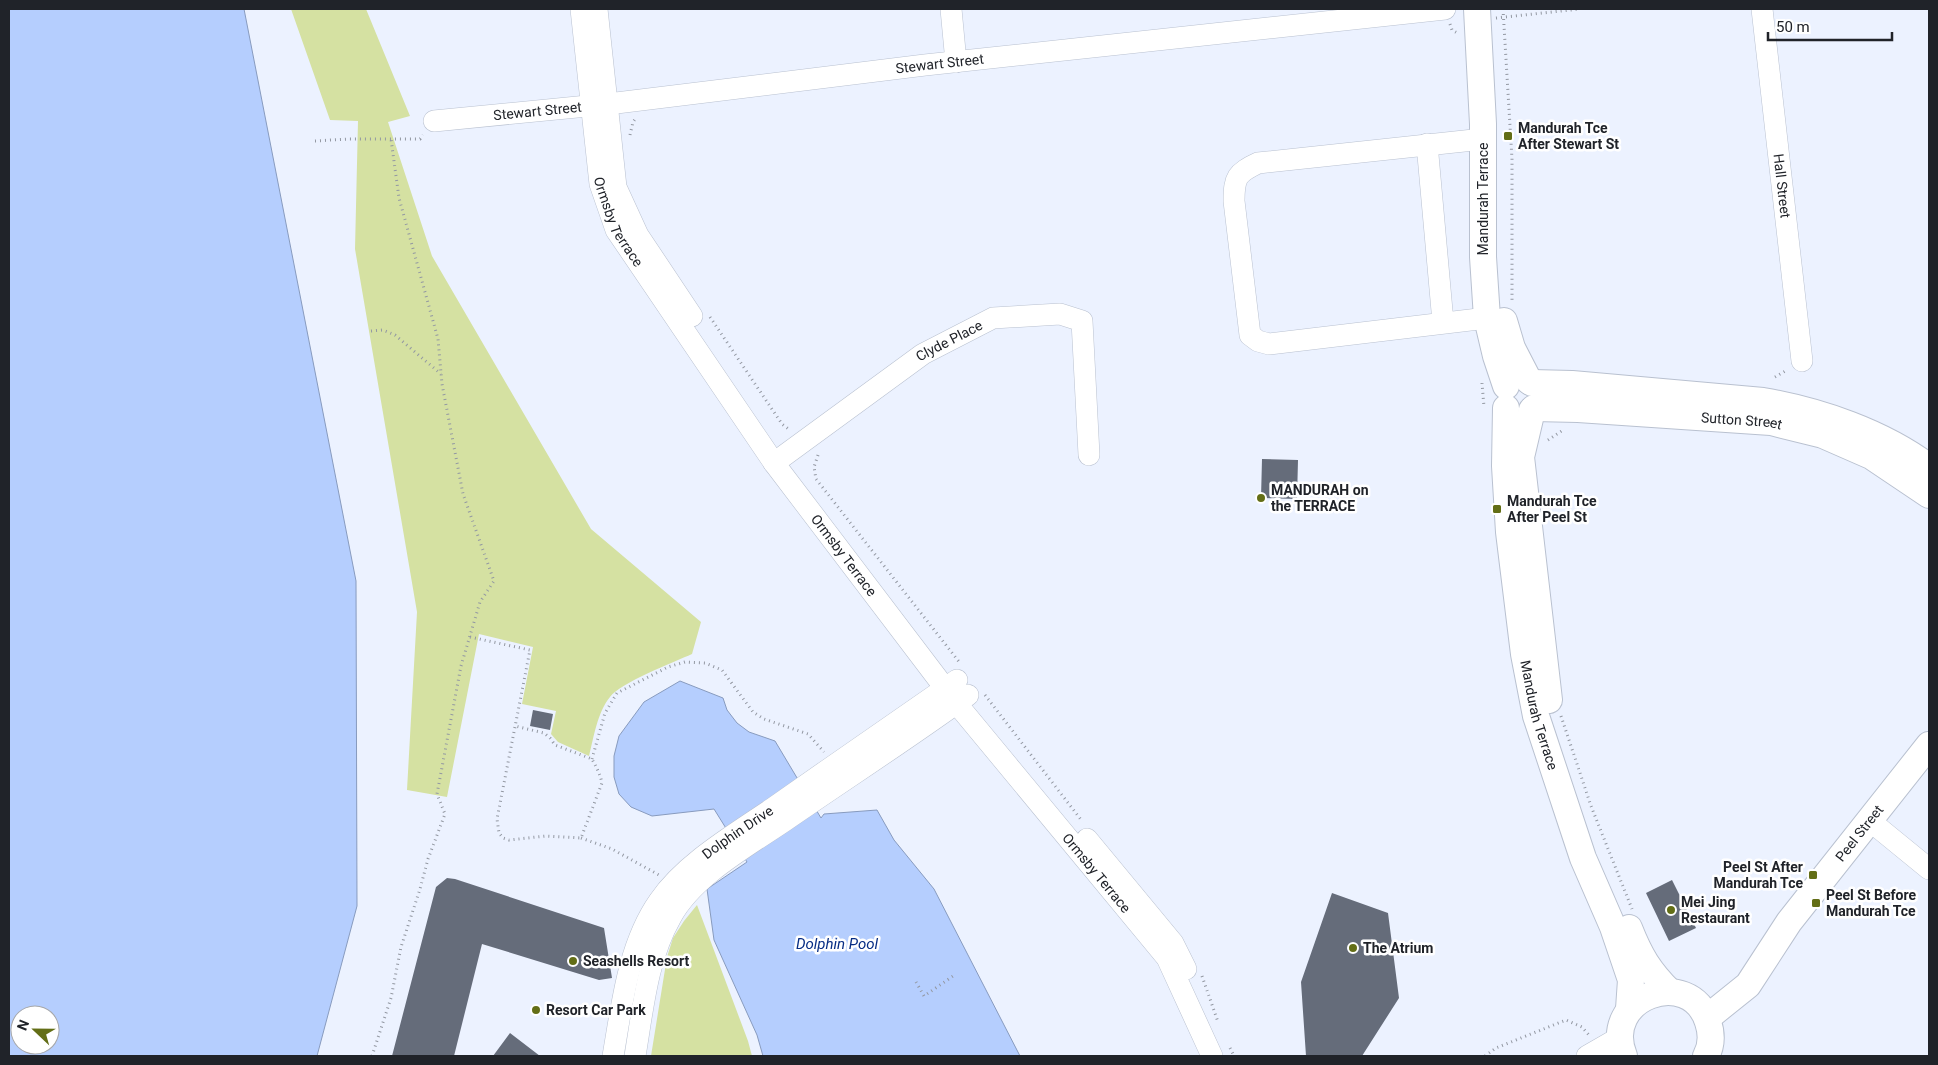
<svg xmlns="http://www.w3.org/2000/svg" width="1938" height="1065" viewBox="0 0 1938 1065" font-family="Roboto,sans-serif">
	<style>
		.green { fill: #d5e1a2 }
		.water { fill: #b5cefe; stroke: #889bbe; fill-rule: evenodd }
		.building { fill: #656c7a }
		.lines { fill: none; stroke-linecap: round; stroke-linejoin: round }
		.minor-casing { stroke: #b9c1d0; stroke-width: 22 }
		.major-casing { stroke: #b9c1d0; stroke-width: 28 }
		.path { stroke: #9398a2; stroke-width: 3; stroke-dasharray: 1 4; stroke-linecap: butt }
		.minor { stroke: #fff; stroke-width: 21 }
		.major { stroke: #fff; stroke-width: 26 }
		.poi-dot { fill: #636e16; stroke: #fff; stroke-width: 2 }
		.labels { text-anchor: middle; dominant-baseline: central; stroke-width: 5; stroke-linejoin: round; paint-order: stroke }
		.street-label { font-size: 14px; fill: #202329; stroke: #fff }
		.poi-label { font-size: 14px; font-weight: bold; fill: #202329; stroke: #fff; text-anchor: start }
		.water-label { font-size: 15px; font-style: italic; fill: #072d84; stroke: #fff }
	</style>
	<rect width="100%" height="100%" fill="#ecf2ff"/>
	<path class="green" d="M291 9H366L410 116 388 122 432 256 591 529 701 622 692 654C674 662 620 683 610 697 597 713 594 737 589 756L558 742 551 734 556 711 522 704 533 647 479 634 447 797 407 790 417 612 355 249 358 121 330 120Z
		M697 905 748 1041 752 1056H651L667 957 673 938 684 921Z"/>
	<path class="water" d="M9 9H244L356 581 357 906 317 1056H9ZM20 1015H50V1045H20Z
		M680 681 723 698 727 710 737 723 749 732 775 741 821 818 824 814 877 810 894 840 934 889 1020 1056H763L757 1035 714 940 707 889 747 862 714 809 652 816 631 807 619 794 614 777V756L619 736 644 702Z"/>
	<path class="building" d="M1262 459 1298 460 1297 499 1261 498Z
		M533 710 553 714 550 730 530 726Z
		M447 878 455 879 604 928 612 978 599 980 482 944 454 1056H392L436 887Z
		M1672 880 1696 928 1669 941 1646 893Z
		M1332 893 1388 913 1399 998 1362 1056H1306L1301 982Z
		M510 1033 540 1056H493Z"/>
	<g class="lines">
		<g class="minor-casing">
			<g id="minor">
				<path id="s1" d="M581 9 600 184 616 230 774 463 957 704 1167 958 1212 1056"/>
				<path d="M597 9 616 187 638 235 692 316"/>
				<path d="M951 9 956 62"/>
				<path id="s2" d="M1762 9 1802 361"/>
				<path id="s3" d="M434 121 608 104 925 65 1445 9"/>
				<path d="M1483 139 1258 163C1237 173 1234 177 1234 201L1250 335 1258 341 1269 344 1487 318"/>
				<path d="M1427 144 1443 322"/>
				<path id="s4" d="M774 463 923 354 993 318 1060 314 1082 321 1089 455"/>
				<path d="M1869 820 1929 869"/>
				<path d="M1087 839 1173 943 1186 969"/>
				<path id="s5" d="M613 1056C622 1005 628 945 659 901 685 863 735 834 773 808 834 765 895 723 957 680"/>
				<path d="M635 1056C643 1009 647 959 671 917 693 876 748 846 786 820 847 778 909 738 968 695"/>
				<path d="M1587 1056 1620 1037"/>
			</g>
		</g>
		<g class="major-casing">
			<g id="major">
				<path d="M1477 9 1483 124V257L1487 318 1496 356 1506 386"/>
				<path d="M1504 321 1512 348 1529 381"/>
				<path d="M1532 383 1572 384 1763 401C1820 411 1882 432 1929 467"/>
				<path id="s6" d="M1506 408 1505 466 1509 532 1524 654 1536 716 1583 858 1613 927 1631 980 1629 1009"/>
				<path id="s7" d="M1534 408 1578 409 1771 422 1823 435 1871 456 1929 495"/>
				<path d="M1532 410 1521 457 1549 700"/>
				<path d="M1629 928C1640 956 1649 971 1670 992"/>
				<path id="s8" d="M1707 1018 1748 985 1789 922 1929 745"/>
				<path d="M1624 1056C1600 997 1690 965 1708 1022 1712 1034 1712 1045 1706 1056"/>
			</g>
		</g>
		<path class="path" d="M1503 9 1512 159V303
			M1496 18 1580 9
			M1450 24 1452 30 1459 34
			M630 135 633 122 636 118
			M315 141 349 139H420L423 135
			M710 317 782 424 790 430
			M371 331 383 330 395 335 441 374
			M1775 377 1787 370
			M1482 383 1484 407
			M1548 440 1563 430
			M818 455 814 467 816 479 960 663
			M470 637 530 650 497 819 499 833 503 838 509 840 546 836 581 838 602 783C600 773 596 767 592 759L555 745 550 738 544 733 515 726
			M985 695 1082 821
			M1561 716 1591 806 1632 909
			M592 759 605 713 617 693 668 667 685 662 705 663 722 670 753 712 764 719 808 734 824 752
			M581 838 612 849 659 875
			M1202 976 1218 1022
			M916 982 924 996 956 974
			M1230 1048 1234 1056
			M372 1056 391 998 401 947 420 889 428 859 445 814 437 794 461 666 480 602 494 581 463 494 442 384 438 339 399 198 391 139
			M1485 1056 1496 1048 1566 1020 1582 1027 1589 1035"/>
		<use href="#minor" class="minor"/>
		<use href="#major" class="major"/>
	</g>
	<g class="poi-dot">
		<rect x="1503" y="131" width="10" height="10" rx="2.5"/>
		<circle cx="1261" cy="498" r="5"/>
		<rect x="1492" y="504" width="10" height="10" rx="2.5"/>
		<rect x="1808" y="870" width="10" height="10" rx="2.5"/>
		<rect x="1811" y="898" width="10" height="10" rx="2.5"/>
		<circle cx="1671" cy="910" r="5"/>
		<circle cx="1353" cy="948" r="5"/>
		<circle cx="573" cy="961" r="5"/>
		<circle cx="536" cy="1010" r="5"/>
	</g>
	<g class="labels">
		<g class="street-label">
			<text stroke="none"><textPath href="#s3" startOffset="509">Stewart Street</textPath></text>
			<text stroke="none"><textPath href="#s3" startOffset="104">Stewart Street</textPath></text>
			<text stroke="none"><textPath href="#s2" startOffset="178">Hall Street</textPath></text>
			<text transform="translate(1483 199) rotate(-90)">Mandurah Terrace</text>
			<text stroke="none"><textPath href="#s1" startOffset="218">Ormsby Terrace</textPath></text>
			<text stroke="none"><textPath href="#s4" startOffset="214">Clyde Place</textPath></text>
			<text stroke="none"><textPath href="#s7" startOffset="208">Sutton Street</textPath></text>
			<text stroke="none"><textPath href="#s1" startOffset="622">Ormsby Terrace</textPath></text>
			<text stroke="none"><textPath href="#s6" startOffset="310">Mandurah Terrace</textPath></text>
			<text stroke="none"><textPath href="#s5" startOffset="268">Dolphin Drive</textPath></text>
			<text stroke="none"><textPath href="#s8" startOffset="241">Peel Street</textPath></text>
			<text stroke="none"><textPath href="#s1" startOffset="1028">Ormsby Terrace</textPath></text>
		</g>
		<g class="poi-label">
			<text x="1518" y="128">Mandurah Tce<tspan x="1518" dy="16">After Stewart St</tspan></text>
			<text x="1271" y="490">MANDURAH on<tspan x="1271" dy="16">the TERRACE</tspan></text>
			<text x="1507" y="501">Mandurah Tce<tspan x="1507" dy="16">After Peel St</tspan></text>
			<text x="1803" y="867" text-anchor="end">Peel St After<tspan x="1803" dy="16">Mandurah Tce</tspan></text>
			<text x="1826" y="895">Peel St Before<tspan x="1826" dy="16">Mandurah Tce</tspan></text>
			<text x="1681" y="902">Mei Jing<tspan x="1681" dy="16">Restaurant</tspan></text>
			<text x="1363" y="948">The Atrium</text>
			<text x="583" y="961">Seashells Resort</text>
			<text x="546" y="1010">Resort Car Park</text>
		</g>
		<g class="water-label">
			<text x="837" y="944">Dolphin Pool</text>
		</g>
	</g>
	<rect width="1938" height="1065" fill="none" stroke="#202329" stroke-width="20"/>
	<g transform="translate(35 1030) rotate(292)"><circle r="24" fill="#ffffff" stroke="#a6a7a9"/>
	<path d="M0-4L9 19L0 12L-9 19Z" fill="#636e16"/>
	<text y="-8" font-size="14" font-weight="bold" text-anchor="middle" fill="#202329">N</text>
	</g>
	<path d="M1768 32v8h124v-8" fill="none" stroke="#202329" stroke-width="2.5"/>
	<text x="1776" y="32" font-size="15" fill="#202329" stroke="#ffffff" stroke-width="4" paint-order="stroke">50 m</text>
</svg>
